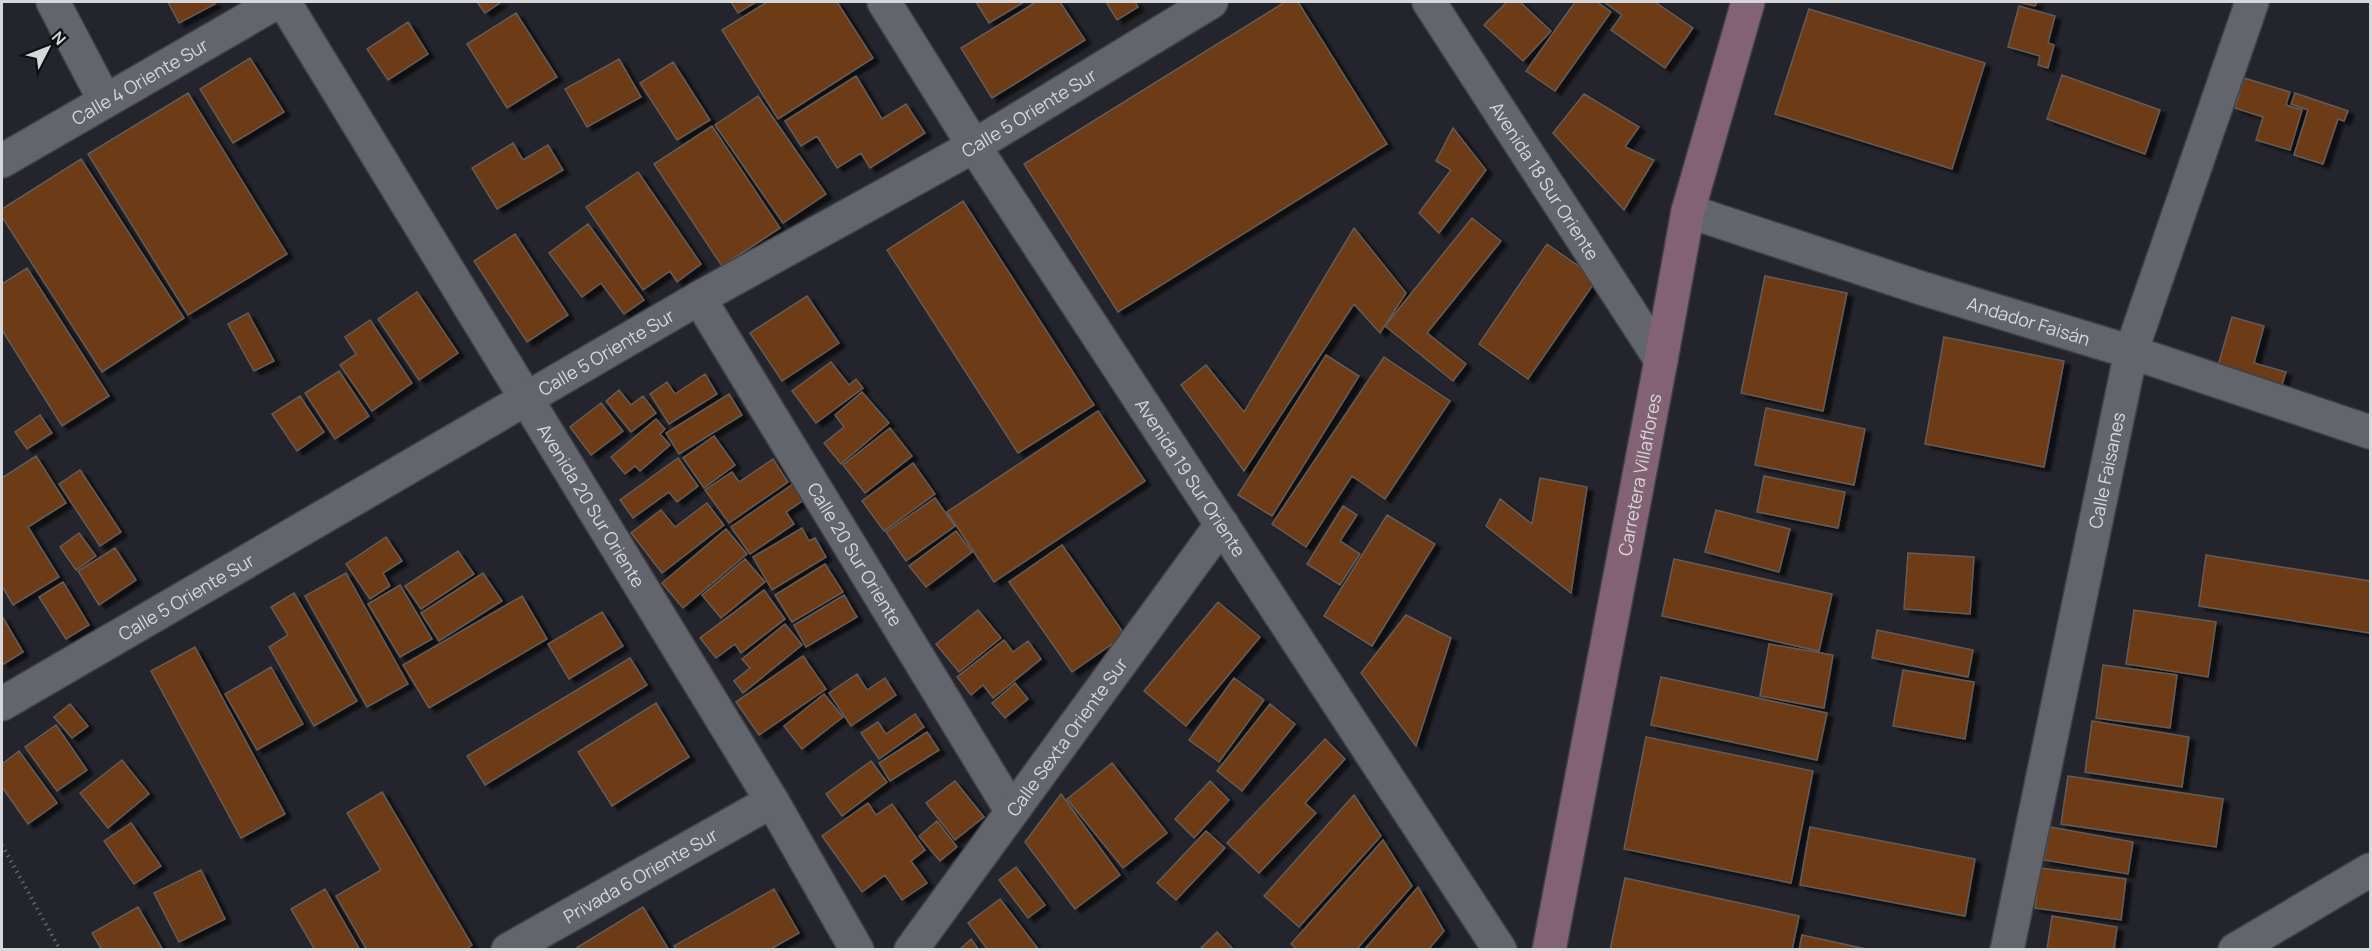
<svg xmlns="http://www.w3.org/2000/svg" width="2372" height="951" viewBox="0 0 2372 951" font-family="Manrope,sans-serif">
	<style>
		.building { fill: #6d3a17; stroke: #645c57; stroke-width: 1.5; filter: url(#shadow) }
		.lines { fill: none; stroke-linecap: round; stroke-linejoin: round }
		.minor-casing { stroke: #414248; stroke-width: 36 }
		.secondary-casing { stroke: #414248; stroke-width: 36 }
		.path { stroke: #63646a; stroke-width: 4; stroke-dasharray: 1.5 4.5; stroke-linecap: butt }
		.minor { stroke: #63656d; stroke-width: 33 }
		.secondary { stroke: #836373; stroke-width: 33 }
		.labels { text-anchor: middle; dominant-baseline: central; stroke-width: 6; stroke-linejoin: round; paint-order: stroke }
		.street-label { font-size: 18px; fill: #d6d7db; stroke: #0e0f12 }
	</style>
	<defs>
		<filter id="shadow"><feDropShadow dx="6" dy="4" stdDeviation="1.5" flood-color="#0009"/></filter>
	</defs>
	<rect width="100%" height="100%" fill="#24252c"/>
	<path class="building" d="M168 2H214L215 4 179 23Z
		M477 2H501L485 13Z
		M731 2H756L738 13Z
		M767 2H837L873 58 778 119 722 30Z
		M976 2H1024L989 23Z
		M1036 2H1060L1085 40 992 98 961 48Z
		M1106 2H1135L1138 7 1117 20Z
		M1285 2H1298L1387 144 1118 312 1024 164Z
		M1507 2H1520L1551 31 1523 61 1484 25Z
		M1575 2H1597L1611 12 1555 91 1526 71Z
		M1604 2H1655L1693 28 1665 68 1611 30 1622 15Z
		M2018 2H2037L2035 6Z
		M2019 6 2055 16 2048 43 2054 45 2048 68 2038 65 2040 56 2008 47Z
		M1809 9 1985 63 1952 169 1775 114Z
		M516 13 557 77 507 108 467 44Z
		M408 22 428 54 388 80 367 49Z
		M250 58 284 112 233 143 200 89Z
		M619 59 641 97 587 127 565 89Z
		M673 62 710 120 677 140 640 83Z
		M2062 75 2160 110 2145 154 2047 119Z
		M856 76 882 119 906 104 925 133 870 168 861 153 837 168 817 136 801 146 785 121Z
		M2244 78 2290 92 2286 105 2302 110 2290 150 2256 140 2263 117 2235 108Z
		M188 93 287 254 188 315 88 154Z
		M2295 93 2348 111 2344 121 2338 119 2323 164 2294 155 2308 110 2291 104Z
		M1584 94 1639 127 1625 147 1654 160 1624 210 1553 133Z
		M758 96 826 194 783 223 715 125Z
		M712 126 780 228 722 266 654 164Z
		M1453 128 1486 170 1439 233 1419 213 1451 170 1436 161Z
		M513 143 523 160 548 145 563 170 497 209 472 168Z
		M81 159 184 318 102 372 2 217V209Z
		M638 172 701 264 677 282 670 271 643 290 586 207Z
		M963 201 1094 405 1018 453 887 250Z
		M1472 218 1501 241 1427 333 1466 364 1453 381 1385 326Z
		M588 224 644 300 624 314 601 283 582 297 549 253Z
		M1354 228 1406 293 1380 333 1354 304 1244 471 1181 385 1206 365 1244 412Z
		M515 234 568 315 527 342 474 261Z
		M1547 244 1597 279 1528 379 1479 344Z
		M27 268 109 396 62 426 2 330V284Z
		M1765 276 1847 293 1823 411 1741 393Z
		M417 292 458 353 419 380 378 319Z
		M807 296 839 343 782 381 750 333Z
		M248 313 274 361 254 371 228 324Z
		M2232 317 2264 326 2254 363 2286 372 2279 394 2215 376Z
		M370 320 412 383 372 411 340 365 356 354 345 337Z
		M1944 337 2064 361 2044 467 1925 444Z
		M1326 355 1359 376 1272 516 1238 495Z
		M1384 357 1450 401 1385 499 1352 476 1306 547 1272 524Z
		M831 362 849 385 856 379 863 388 816 423 792 391Z
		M339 371 369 416 335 439 305 393Z
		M705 374 717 394 669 424 650 394 667 382 675 394Z
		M619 390 631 405 643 396 656 413 631 432 606 401Z
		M862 392 889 423 841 464 824 443 844 427 835 415Z
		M729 394 742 415 679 454 666 433Z
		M300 396 324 432 297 451 272 414Z
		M601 403 623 431 591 455 570 427Z
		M1766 408 1865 429 1854 485 1755 465Z
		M1098 411 1145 481 994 582 947 512Z
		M40 415 52 433 27 449 15 432Z
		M656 419 665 429 660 434 670 445 640 471 635 466 625 474 611 457Z
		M890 428 912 456 865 493 843 465Z
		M714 436 735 465 704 488 683 458Z
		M36 456 66 503 28 527 59 577 13 605 2 586V478Z
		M678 458 698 486 677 502 669 492 633 518 620 500Z
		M773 459 788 482 729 523 705 490 732 472 739 482Z
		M913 463 935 494 884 531 862 501Z
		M80 470 121 532 100 546 59 484Z
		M1764 476 1845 492 1838 528 1757 512Z
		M1540 478 1587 487 1571 593 1486 526 1500 499 1532 524Z
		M793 484 804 500 786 512 794 524 750 554 731 527Z
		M935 498 955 526 906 561 886 532Z
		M707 503 724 525 662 573 631 533 661 510 675 527Z
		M1343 506 1357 515 1340 541 1360 554 1340 585 1307 564Z
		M1716 510 1790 529 1779 572 1705 552Z
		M1387 515 1435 544 1372 646 1324 616Z
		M802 528 809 541 815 538 826 557 772 590 753 557Z
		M726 529 747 554 683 608 662 583Z
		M956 531 972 552 926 587 909 566Z
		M79 533 96 556 76 570 60 547Z
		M386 537 402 561 383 573 390 586 370 599 346 564Z
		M1062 545 1125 635 1072 672 1009 582Z
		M115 548 136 580 99 605 78 571Z
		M458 551 474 574 421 609 405 586Z
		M1908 553 1974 557 1970 614 1904 609Z
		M2206 555 2370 581V633L2199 606Z
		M745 559 765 582 721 618 702 595Z
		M1674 559 1832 594 1819 651 1662 616Z
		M825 564 843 592 792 622 775 595Z
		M346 573 408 684 367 707 305 596Z
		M483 573 502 601 439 641 421 613Z
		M63 582 89 625 66 639 39 597Z
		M400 585 432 639 400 657 368 604Z
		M764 590 785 619 741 653 735 644 716 658 700 638Z
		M294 593 357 701 314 726 269 647 288 635 271 607Z
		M844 595 857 617 806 647 794 625Z
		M522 596 547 639 429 708 403 665Z
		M1218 602 1260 637 1186 726 1144 691Z
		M978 610 1001 638 959 672 936 644Z
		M2134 610 2216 622 2208 677 2126 664Z
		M602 612 623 646 569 679 548 644Z
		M1406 615 1451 638 1416 746 1361 673Z
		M2 616 23 652 2 665Z
		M785 624 802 645 743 693 734 681 750 668 742 659Z
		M1877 630 1973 650 1968 677 1872 658Z
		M1004 640 1013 652 1028 641 1041 659 993 698 983 685 971 695 957 677Z
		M1769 644 1833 655 1824 708 1760 696Z
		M195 647 285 814 241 838 151 671Z
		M803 656 826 689 759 735 736 702Z
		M630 658 647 685 485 785 467 756Z
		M2103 665 2177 675 2170 728 2096 718Z
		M271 667 303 724 257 750 225 694Z
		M1903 670 1974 682 1965 739 1893 726Z
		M857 674 867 690 885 678 896 695 851 726 829 693Z
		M1661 677 1827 713 1817 760 1651 725Z
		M1234 678 1264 700 1219 762 1189 740Z
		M1015 683 1028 699 1005 718 992 703Z
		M824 694 843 717 802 749 784 726Z
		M656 703 689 757 612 806 578 752Z
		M70 704 88 726 72 738 54 717Z
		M1270 704 1295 724 1242 791 1217 771Z
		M915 714 924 727 879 759 861 733 878 722 886 734Z
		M2092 721 2189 737 2182 787 2085 772Z
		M56 725 87 770 57 791 25 747Z
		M927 732 939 750 890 781 879 763Z
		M1646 737 1813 771 1791 883 1624 849Z
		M1325 739 1345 759 1305 803 1316 813 1259 873 1227 843Z
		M19 751 57 803 28 824 2 787V764Z
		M122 760 149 794 108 828 80 793Z
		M871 761 887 782 842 816 826 794Z
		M1112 763 1167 833 1123 868 1067 799Z
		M2068 776 2223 799 2216 847 2061 824Z
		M955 781 984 817 955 840 926 803Z
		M1210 781 1229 800 1194 838 1175 819Z
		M382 792 472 945 465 950H367L336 896 381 870 347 813Z
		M1061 794 1120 875 1075 909 1025 842Z
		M1354 795 1381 836 1299 927 1264 896Z
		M868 803 876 815 892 804 925 850 911 861 927 883 902 900 885 875 862 892 822 836Z
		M937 821 957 847 940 861 919 836Z
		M131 823 161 866 134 884 104 841Z
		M1810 827 1975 859 1965 916 1800 885Z
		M2050 827 2133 842 2128 874 2044 860Z
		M1206 831 1225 848 1176 900 1157 883Z
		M1383 840 1412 886 1356 950H1298L1291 944Z
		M1016 867 1045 905 1028 918 999 880Z
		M2040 868 2126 879 2121 920 2035 908Z
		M201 870 225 919 179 942 154 893Z
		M1625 878 1799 916 1792 950H1610Z
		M1418 887 1444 931 1428 950H1364Z
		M325 889 360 950H315L291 909Z
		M774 889 799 933 769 950H676L674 946Z
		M1000 899 1039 950H988L968 923Z
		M138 907 163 950H102L92 933Z
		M643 907 669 950H573Z
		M2052 916 2117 927 2114 950H2047Z
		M1217 932 1234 950H1199Z
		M1802 935 1871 950H1799Z
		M971 939 979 950H959Z"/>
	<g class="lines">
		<g class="minor-casing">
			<g id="minor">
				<path d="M53 2 105 101"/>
				<path id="s1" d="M284 2 772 801 857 950"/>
				<path id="s2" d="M884 2 974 146 1500 950"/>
				<path id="s3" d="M1429 2 1661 360"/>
				<path id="s4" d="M2 161 277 2"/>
				<path id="s5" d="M1688 211 1921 288 2131 352 2370 432"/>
				<path id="s6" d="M699 298 1011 810"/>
				<path id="s7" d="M2 704 699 298 974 146 1211 2"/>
				<path id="s8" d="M508 950 772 801"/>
				<path id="s9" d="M911 950 1222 524"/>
				<path id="s10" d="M2007 950 2131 352 2252 2"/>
				<path d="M2235 950 2370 870"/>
			</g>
		</g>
		<g class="secondary-casing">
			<g id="secondary">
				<path id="s11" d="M1549 950 1661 360 1688 211 1748 2"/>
			</g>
		</g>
		<path class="path" d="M2 845 60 950"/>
		<use href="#minor" class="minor"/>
		<use href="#secondary" class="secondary"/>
	</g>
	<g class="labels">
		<g class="street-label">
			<text stroke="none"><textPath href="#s4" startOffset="159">Calle 4 Oriente Sur</textPath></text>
			<text stroke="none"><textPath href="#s7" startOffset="1185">Calle 5 Oriente Sur</textPath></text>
			<text stroke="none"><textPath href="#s3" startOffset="213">Avenida 18 Sur Oriente</textPath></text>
			<text stroke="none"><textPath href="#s5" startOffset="358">Andador Faisán</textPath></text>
			<text stroke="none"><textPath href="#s7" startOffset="699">Calle 5 Oriente Sur</textPath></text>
			<text stroke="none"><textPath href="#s10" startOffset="490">Calle Faisanes</textPath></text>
			<text stroke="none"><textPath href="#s11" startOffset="484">Carretera Villaflores</textPath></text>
			<text stroke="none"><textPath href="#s2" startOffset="566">Avenida 19 Sur Oriente</textPath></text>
			<text stroke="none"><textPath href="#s1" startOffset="590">Avenida 20 Sur Oriente</textPath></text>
			<text stroke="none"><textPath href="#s6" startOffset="300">Calle 20 Sur Oriente</textPath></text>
			<text stroke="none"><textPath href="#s7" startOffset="213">Calle 5 Oriente Sur</textPath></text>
			<text stroke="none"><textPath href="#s9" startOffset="264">Calle Sexta Oriente Sur</textPath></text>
			<text stroke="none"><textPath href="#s8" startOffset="152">Privada 6 Oriente Sur</textPath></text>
		</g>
	</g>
	<rect width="2372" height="951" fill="none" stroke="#d6d7db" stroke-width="6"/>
	<g transform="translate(48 48) rotate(48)" stroke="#0e0f12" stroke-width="4.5" paint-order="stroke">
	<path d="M0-4.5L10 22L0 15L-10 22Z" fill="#d6d7db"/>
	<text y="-9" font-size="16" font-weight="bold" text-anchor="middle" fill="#d6d7db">N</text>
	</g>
</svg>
